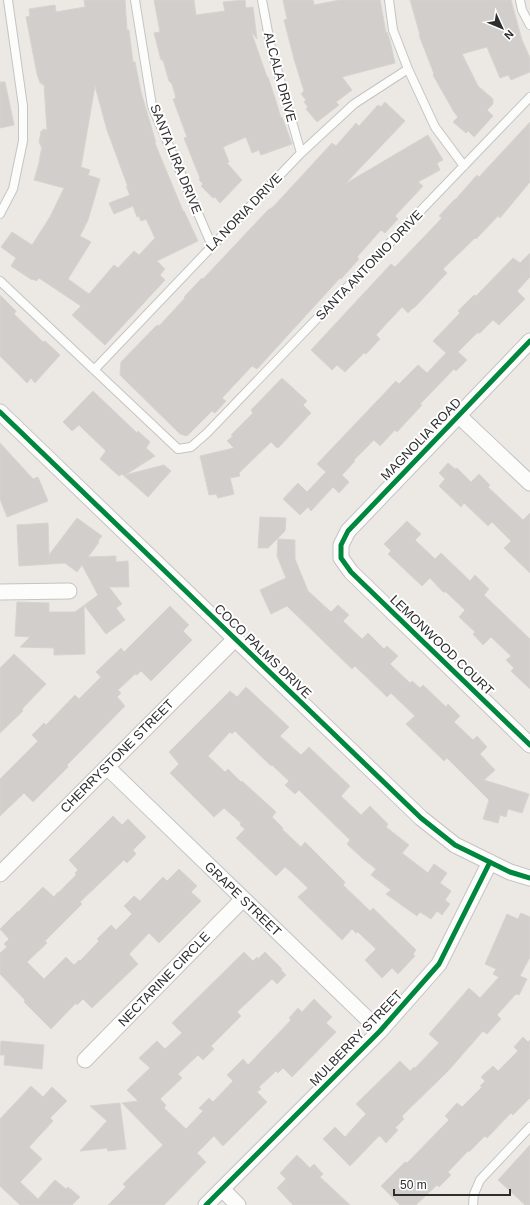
<svg xmlns="http://www.w3.org/2000/svg" width="530" height="1205" viewBox="0 0 530 1205" font-family="Helvetica,sans-serif">
	<style>
		.building { fill: #d1cecb; stroke: #d7d4d0; fill-rule: evenodd }
		.lines { fill: none; stroke-linecap: round; stroke-linejoin: round }
		.lane-casing { stroke: #c5c4c5; stroke-width: 10 }
		.street-casing { stroke: #c5c4c5; stroke-width: 17 }
		.lane { stroke: #fcfcfb; stroke-width: 8 }
		.street { stroke: #fcfcfb; stroke-width: 15 }
		.cycleway-casing { stroke: #fff; stroke-width: 8 }
		.cycleway { stroke: #00873e; stroke-width: 5 }
		.labels { text-anchor: middle; dominant-baseline: central; stroke-width: 4; stroke-linejoin: round; paint-order: stroke }
		.street-label { font-size: 13px; fill: #2e2e2e; stroke: #fff }
	</style>
	<rect width="100%" height="100%" fill="#ece8e4"/>
	<path class="building" d="M84 0H125L127 30H129L133 62H135L141 92 156 143 154 141 183 211H184L198 241 157 261 165 269 160 275 165 280 105 345 72 315 81 306 39 278 36 281 33 279 32 280 11 266 16 258 1 247 12 232 32 245 50 217 64 188 34 180 39 163 42 146H40L41 144 39 143 41 131H43V129L47 130 44 84 42 85V83H40L37 74 26 17 30 16 29 9 55 5 56 12 85 7ZM95 86 107 130 128 187 126 186 130 195 109 203 114 214 133 206 137 217 139 216 141 221 146 219 155 238 139 255 134 251 118 268 114 265 89 294 68 279 91 242 80 236 88 220 100 179 88 175 90 170 81 167Z
		M154 0H194L196 15 225 11 223 2 245 0 246 8 253 7 257 39 251 31 267 77H268L275 98 281 118 282 117 292 144 261 155 259 150 252 153 246 137 223 147 229 162 227 163 242 180 220 203 215 197 213 198 201 186 203 184 199 180 200 178 184 138 187 137 173 99 176 98 172 84 169 81 163 60H161L154 33 160 32Z
		M283 0H313L314 5 340 0H380L386 33 387 32 390 41 395 63 342 77 352 90 336 102 339 105 317 122 306 109 308 107 304 102 306 100 301 94 304 91 294 59 284 20 287 19Z
		M410 0H511L522 40 530 58V72L511 80 508 75 500 78 487 47 462 54 478 86 493 99V104L487 110 493 116 474 137 468 131 466 133 453 122 458 117 454 112 433 75 434 74 419 35H420Z
		M0 82H5L14 125 0 128Z
		M385 102 405 121 345 184 428 135 443 160 437 163 440 170 418 182 423 186 395 216 398 219 385 233 381 230 357 257 359 259 341 279 340 278 257 369 252 366 222 398 226 401 215 413 212 411 187 436 180 434 120 375 121 362 157 325 159 326 185 298 184 297 202 278 203 279 268 210 273 207 332 143 336 146 356 123 359 126 378 105 381 107Z
		M530 122V182L500 218 498 216 476 239 475 238 443 269 447 273 414 308H413L408 313 402 307 376 335 380 339 366 354 364 353 345 372 337 365 332 370 311 350 391 264 395 267 442 218 439 216 455 199V200L477 175 479 177Z
		M530 253V277L517 291 525 299 499 325 493 320 480 333H477L458 352 467 360 456 371 454 369 420 404 422 405 397 432 395 430 380 446 374 440 354 460 355 461 342 475 349 482 339 493 333 487 311 511 308 507 300 515 283 499 298 483 307 492 326 472 317 464 396 381 399 384 418 365 427 373 446 353 433 341 460 313 458 311 474 295 476 296 513 258 520 263Z
		M0 295 16 311 14 314 43 342 45 341 60 355 35 383 31 378 27 383 0 356Z
		M282 378 307 401 303 405 311 413 279 447 277 448 271 442 239 473 240 476 230 478 234 494 218 498 216 494 209 495 200 456 234 448 227 441 233 436 231 435 253 413 251 410Z
		M93 391 137 433 138 431 150 442 146 448 155 456 125 475 164 465 171 471 148 497 122 474 119 476 100 459 106 451 79 425 72 431 63 422Z
		M0 443 33 479 38 477 48 501 7 517 0 499Z
		M448 463 455 469 457 468 471 482 479 474 490 485 488 487 523 520 530 513V573L504 548 511 541 492 522 488 526 464 503 461 507 439 486 445 479 439 473Z
		M260 517 286 518 285 531 268 548H258Z
		M77 518 102 536 98 541 99 542 88 557 116 556V562L128 561 129 587H109L122 604 116 608 125 620 106 634 84 605 85 654 54 655V648L20 647 30 637 15 636 17 602 49 603V612H75L98 595 82 565 77 572 65 563 19 566 17 525 48 523 49 555Z
		M407 521 421 534 415 540 435 559 441 553 470 581 475 575 489 589 484 595 530 639V689L511 671 514 668 506 660 511 656 491 637 483 645 473 634 475 632 459 617 465 610 446 592H443L430 578 422 586 388 554 391 551 384 544Z
		M278 539 295 540V559L308 591 331 612 338 605 349 615 343 621 362 639 368 633 384 649 387 646 398 656 390 664 410 683 412 681 420 688 423 685 446 707 448 704 460 716 454 722 473 740 477 736 487 747 480 754 495 770 484 780 529 794 522 813 508 809 506 817 500 815 498 823 483 819 489 800 447 758 444 761 406 724 415 716 391 693 387 697 355 666 352 669 287 606 271 614 260 590 286 578 277 556Z
		M170 606 189 625 183 631 192 640 151 681 141 671 137 675 135 674 118 690 121 693 117 697 125 706 67 765 68 767 33 802 24 793 0 816V779L38 741 32 735 44 723 46 725 75 695 79 699 101 677 96 672 121 648 124 652Z
		M14 654 46 684 22 709 23 711 0 733V668Z
		M246 687 289 727 280 736 301 755 309 747 350 786 341 796 361 815 370 806 388 824 386 827 409 845 402 853 428 873 434 864 447 873 440 883 451 891 445 900 450 904 442 915 437 911 431 919 420 912 417 916 386 894 391 890 371 875 376 869 362 858 347 844 350 840 299 790 295 794 285 785 289 781 272 765 271 766 235 731 232 734 230 732 208 756 225 772 228 769 241 782 242 781 276 812 272 817 283 828 282 829 301 847 305 842 345 882 343 885 370 911 373 908 416 950 413 954 415 956 398 974 392 968 382 978 365 960 376 949 358 932 356 933 352 929 342 940 298 897 308 888 290 871 285 867 276 876 236 838 245 829 240 825 241 823 224 808 214 817 170 773 179 764 169 752 230 691 237 697Z
		M113 816 122 825 128 819 146 837 133 850 136 854 127 863 124 860 80 902 82 904 45 941 47 943 27 962 44 979 66 957 74 965 79 960 80 961 99 941 97 939 111 925 116 930 132 914 124 906 134 896 140 901 163 877 167 881 179 869 197 886 191 892 201 901 159 943 149 933 129 954 138 964 92 1008 83 999 77 1005 76 1003 51 1029 24 1002 25 1000 0 974V953L7 947 4 944 9 939 0 929 18 911V912L43 887 54 897 58 892V893L76 875 75 873 78 870 69 860Z
		M521 913 530 917V957L520 976 527 979 519 995 516 994 497 1015 501 1019 487 1034 483 1031 449 1070 402 1116 404 1119 395 1128 398 1130 386 1143 380 1136 378 1137 350 1166 323 1139 335 1127 345 1137 366 1114 356 1104 400 1061 410 1071 414 1067 415 1068 439 1043 429 1034 469 988 480 998 499 977 493 974 496 969 485 964 507 914 518 919Z
		M244 952 253 961 257 957 258 959 265 952 282 969 281 970 286 975 277 984 272 979 237 1012 241 1016 211 1046 214 1049 203 1060 198 1055 178 1074 182 1078 160 1099 166 1105 164 1108 186 1129 203 1111 199 1108 209 1098 213 1102 233 1081 227 1075 243 1059 248 1065 291 1020 289 1018 298 1008 302 1012 314 999 332 1017 326 1023 336 1032 292 1077 283 1068 278 1073 276 1071 259 1087 261 1089 257 1092 267 1102 223 1146 214 1136 197 1153 206 1162 164 1205H108L126 1187 123 1184 163 1145 122 1103 138 1101 127 1090 150 1068 139 1058 157 1041 165 1049 182 1033 172 1023Z
		M523 1037 528 1042 530 1040V1098L513 1115 511 1113 487 1138 485 1136 469 1152 468 1151 448 1172 451 1175 439 1187 437 1185 416 1205H400L381 1186 405 1162 407 1163 449 1120 445 1116 457 1103 462 1107 482 1087 480 1086 485 1081 481 1077 493 1066 498 1071 518 1051 514 1047Z
		M1 1041 44 1045 42 1069 4 1065 5 1055H0Z
		M31 1086 43 1097 52 1087 67 1101 50 1118 53 1121 29 1147 42 1159 20 1182 38 1199 55 1180 66 1189 68 1187 80 1197 72 1205H20L0 1186V1119Z
		M120 1103 126 1149 108 1151 107 1148 80 1151 107 1121 90 1106Z
		M530 1145V1205H525L498 1180Z
		M297 1155 310 1168 314 1164 323 1174 320 1177 350 1205H293L277 1188 286 1179 280 1173Z"/>
	<g class="lines">
		<g class="lane-casing">
			<path id="lane" d="M135 0 152 106 212 246
				M262 0 271 48 301 153
				M389 0 393 30 408 69 435 127 464 166
				M520 0 522 10 530 25
				M0 214 13 189 23 141V106L8 0
				M0 281 178 449 191 447 207 433 530 97
				M94 370 301 153 354 104 408 69
				M473 1205 474 1194 480 1180 530 1127"/>
		</g>
		<g class="street-casing">
			<path id="street" d="M530 341 348 531 341 545V558L351 572 530 745
				M0 412 421 818 455 845 510 872 530 878
				M458 415 530 483
				M0 592 69 591
				M107 767 380 1031
				M0 874 235 639
				M85 1060 243 899
				M222 1189 238 1205
				M206 1205 380 1031 439 964 490 862"/>
		</g>
		<use href="#lane" class="lane"/>
		<use href="#street" class="street"/>
		<g class="cycleway-casing">
			<path id="cycleway" d="M530 341 348 531 341 545V558L351 572 530 745
				M0 412 421 818 455 845 510 872 530 878
				M206 1205 380 1031 439 964 490 862"/>
		</g>
		<use href="#cycleway" class="cycleway"/>
	</g>
	<g class="labels">
		<g class="street-label">
			<text transform="translate(280 77) rotate(75)">ALCALA DRIVE</text>
			<text transform="translate(176 159) rotate(68)">SANTA LIRA DRIVE</text>
			<text transform="translate(244 212) rotate(-46)">LA NORIA DRIVE</text>
			<text transform="translate(369 265) rotate(-46)">SANTA ANTONIO DRIVE</text>
			<text transform="translate(421 439) rotate(-46)">MAGNOLIA ROAD</text>
			<text transform="translate(442 645) rotate(44)">LEMONWOOD COURT</text>
			<text transform="translate(263 651) rotate(44)">COCO PALMS DRIVE</text>
			<text transform="translate(117 756) rotate(-45)">CHERRYSTONE STREET</text>
			<text transform="translate(243 899) rotate(44)">GRAPE STREET</text>
			<text transform="translate(164 979) rotate(-46)">NECTARINE CIRCLE</text>
			<text transform="translate(356 1038) rotate(-46)">MULBERRY STREET</text>
		</g>
	</g>
	<g transform="translate(502 28) rotate(134)" stroke="#ffffff" stroke-width="3" paint-order="stroke">
	<path d="M0-3L7 15L0 10L-7 15Z" fill="#2e2e2e"/>
	<text y="-6" font-size="11" font-weight="bold" text-anchor="middle" fill="#2e2e2e">N</text>
	</g>
	<path d="M394 1189v6h116v-6" fill="none" stroke="#2e2e2e" stroke-width="2"/>
	<text x="400" y="1189" font-size="12" fill="#2e2e2e" stroke="#ffffff" stroke-width="3" paint-order="stroke">50 m</text>
</svg>
